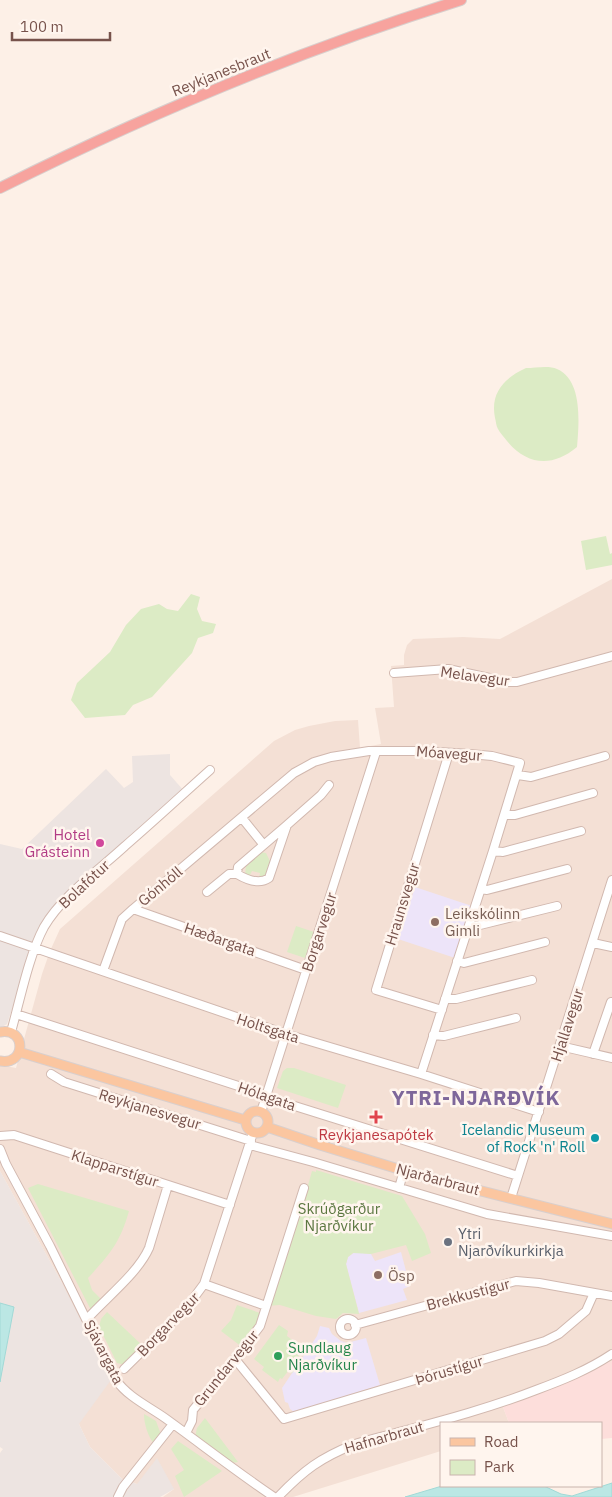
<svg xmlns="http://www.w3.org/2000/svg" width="612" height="1497" viewBox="0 0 612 1497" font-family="'IBM Plex Sans',sans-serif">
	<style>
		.residential { fill: #f4e0d5 }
		.commercial { fill: #fddedb }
		.industrial { fill: #ede4e1 }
		.education { fill: #ede4f9 }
		.green { fill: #dcebc5 }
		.water { fill: #bbe7e4; stroke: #a1d9d6 }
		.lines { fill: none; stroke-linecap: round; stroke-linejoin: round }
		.minor-casing { stroke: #d1b8af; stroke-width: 10 }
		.major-casing { stroke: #d9cfcd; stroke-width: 11 }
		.highway-casing { stroke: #d9cfcd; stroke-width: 12 }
		.minor { stroke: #fff; stroke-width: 8 }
		.major { stroke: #fbc6a0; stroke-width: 9 }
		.highway { stroke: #f7a39e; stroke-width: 10 }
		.hotel-dot { fill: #d1479c; stroke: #fff5ee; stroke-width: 2 }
		.education-dot { fill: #8d6e63; stroke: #fff5ee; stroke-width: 2 }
		.health-dot { fill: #e0444e; stroke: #fff5ee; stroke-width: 2 }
		.culture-dot { fill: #0f9aa8; stroke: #fff5ee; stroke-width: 2 }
		.worship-dot { fill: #6b7280; stroke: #fff5ee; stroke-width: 2 }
		.leisure-dot { fill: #2e9e5b; stroke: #fff5ee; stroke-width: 2 }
		.labels { text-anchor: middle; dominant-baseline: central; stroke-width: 5; stroke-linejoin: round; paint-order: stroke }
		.street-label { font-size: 15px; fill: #77524b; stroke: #fff5ee }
		.hotel-label { font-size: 15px; fill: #b23c85; stroke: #fff5ee; text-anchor: end }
		.education-label { font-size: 15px; fill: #785e54; stroke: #fff5ee; text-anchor: start }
		.culture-label { font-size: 15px; fill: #0d838f; stroke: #fff5ee; text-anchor: end }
		.health-label { font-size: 15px; fill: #be3a42; stroke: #fff5ee }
		.park-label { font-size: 15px; fill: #5b7740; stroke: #fff5ee }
		.worship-label { font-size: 15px; fill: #5b616d; stroke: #fff5ee; text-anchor: start }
		.leisure-label { font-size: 15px; fill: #27864d; stroke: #fff5ee; text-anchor: start }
		.district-label { font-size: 20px; font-weight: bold; letter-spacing: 1px; fill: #7e679a; stroke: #fff5ee }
	</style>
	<rect width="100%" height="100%" fill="#fdf0e7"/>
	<path class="residential" d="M612 579V1361L503 1407 509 1423H441V1451L293 1497H163L174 1489 137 1484 122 1479 90 1447 79 1424 62 1283 0 1171V1065L16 1068 42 974 50 951 60 929 274 741 295 730 309 726 335 721 358 720 360 748 381 744 375 708 394 707 391 666 404 665V655L407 645 413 639 463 637 500 639Z"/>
	<path class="commercial" d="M612 1361V1438L601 1439V1423H509L503 1407Z"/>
	<path class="industrial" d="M170 754V775L184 791 58 904 37 935 7 1024 0 1028V844L22 849 106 769 124 788 133 782 132 756Z
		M0 1171 62 1283 111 1380 79 1424 90 1447 122 1479 137 1484 157 1458 174 1489 160 1497H0V1453L3 1449 0 1447Z"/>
	<path class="education" d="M415 887 472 906 455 958 398 939Z
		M355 1252 371 1254 375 1261 401 1252 410 1286 403 1289 407 1300 359 1313 346 1264 348 1257Z
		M320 1326 329 1328 332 1334 341 1341 347 1343 366 1338 380 1385 294 1412 290 1409 288 1403 285 1402 282 1388 317 1336Z"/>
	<path class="green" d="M526 368C535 368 549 365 557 369 583 380 579 424 577 447 552 468 527 465 507 441 504 437 500 433 498 429 496 426 496 421 495 418 490 393 504 378 526 368Z
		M606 536 610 554 612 553V565L586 570 581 541Z
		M191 594 200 597 197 609 202 621 216 624 213 633 198 638 192 653 152 697 133 705 125 715 85 718 71 700 77 683 110 652 126 625 141 609 159 604 167 609 178 611Z
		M260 852 266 853 271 863C269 870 267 876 259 878L260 873 252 871 250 875H245L246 866Z
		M296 926 314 932 305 958 287 952Z
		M287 1068H294L346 1085 338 1108 277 1088 283 1071Z
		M316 1170 402 1196 425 1234 431 1253 412 1261 406 1245 371 1254 353 1253 348 1257 346 1264 359 1314 343 1313 336 1319 316 1316 280 1305 266 1306C281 1260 300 1217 312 1171L316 1172Z
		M38 1184 129 1211C120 1243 110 1254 88 1278L92 1290 102 1300 92 1312 28 1188Z
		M237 1305 263 1314 260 1322 242 1347 221 1331 231 1320Z
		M107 1312 143 1346 125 1365 117 1363 99 1327 101 1319Z
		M279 1325 288 1331 287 1336 303 1348 295 1362 298 1365 292 1373 289 1370 282 1379 280 1378 278 1382 262 1370 264 1367 254 1359Z
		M144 1414 156 1421 160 1432V1440L155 1445C148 1437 144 1424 144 1414Z
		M205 1418 238 1462 232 1463 229 1461 195 1437 197 1428Z
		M178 1441 222 1471 184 1497 175 1476 184 1470 171 1449Z"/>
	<path class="water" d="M0 1303 14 1307 0 1382Z
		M612 1483V1497H405L442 1486H544L561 1494 572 1496Z"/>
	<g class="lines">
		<g class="minor-casing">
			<path id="minor" d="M394 673 448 669 508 682H517L612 656
				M518 775 531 777 605 756
				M505 815H515L593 793
				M242 818 263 844
				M287 825 269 878C259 885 247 880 237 874L238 867Z
				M287 825 321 795 329 785
				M493 851 503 852 581 831
				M481 889 487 890 567 869
				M207 892 229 874H237
				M133 909 306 970
				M469 925 476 926 557 906
				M0 936 286 1034 421 1074 539 1112
				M593 943 612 947
				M457 961 464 963 545 942
				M103 971 122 919 133 909 294 773 314 762 331 757 369 751H424L470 754 492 756 520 763 493 851 421 1074
				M445 999H456L532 980
				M442 1010 376 990 449 753
				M16 1014 266 1095 282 1102 518 1176
				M11 1032C20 1000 29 955 44 927 62 896 99 870 125 846 154 821 182 795 210 770
				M433 1035 444 1036 516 1018
				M560 1046 612 1058
				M593 1054 611 1002
				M51 1074 64 1082 251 1141
				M261 1112 376 752
				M0 1136 14 1135 230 1205
				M250 1145 313 1162 487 1214 612 1236
				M0 1149 6 1164 50 1246 116 1380C128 1397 148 1406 165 1418 201 1444 237 1472 274 1497
				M399 1188 404 1170
				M511 1198 612 880
				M204 1284 266 1306
				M87 1319C106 1298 138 1273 149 1248L168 1185
				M340 1327a8 8 0 1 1 16 0a8 8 0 1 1-16 0Z
				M355 1325 516 1281 539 1283 612 1296
				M235 1359 284 1419 545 1341 559 1334 586 1311 594 1293
				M124 1369 187 1307 204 1284 253 1133
				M186 1433 192 1421 193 1410 235 1359 260 1326 304 1188
				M118 1497 123 1487 173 1424
				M278 1497C304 1470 320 1458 355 1444 416 1427 477 1413 536 1390 563 1380 588 1370 612 1354"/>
		</g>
		<g class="major-casing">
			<path id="major" d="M0 1032C27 1027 26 1066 0 1061
				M19 1052 245 1120
				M246 1122a11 11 0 1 1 22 0a11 11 0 1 1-22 0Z
				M267 1127 320 1145 418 1175 612 1224"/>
		</g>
		<g class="highway-casing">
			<path id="highway" d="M0 188C148 114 303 49 461 0"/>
		</g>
		<use href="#minor" class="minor"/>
		<use href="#major" class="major"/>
		<use href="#highway" class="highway"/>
	</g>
	<circle class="hotel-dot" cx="100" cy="843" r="5"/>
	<g class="education-dot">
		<circle cx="435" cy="922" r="5"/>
		<circle cx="378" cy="1275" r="5"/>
	</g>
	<path class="health-dot" d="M373.5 1109.5h5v5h5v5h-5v5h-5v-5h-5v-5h5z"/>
	<circle class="culture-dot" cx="595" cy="1138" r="5"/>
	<circle class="worship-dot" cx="448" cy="1242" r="5"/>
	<circle class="leisure-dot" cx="278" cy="1356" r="5"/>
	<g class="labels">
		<g class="street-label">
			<text transform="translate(221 72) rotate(-22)">Reykjanesbraut</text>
			<text transform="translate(475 676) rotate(8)">Melavegur</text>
			<text transform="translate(449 753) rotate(4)">Móavegur</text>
			<text transform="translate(84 884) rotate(-43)">Bolafótur</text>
			<text transform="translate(160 886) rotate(-40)">Gónhóll</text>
			<text transform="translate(402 904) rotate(-73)">Hraunsvegur</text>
			<text transform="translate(319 932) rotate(-72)">Borgarvegur</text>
			<text transform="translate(220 939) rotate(19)">Hæðargata</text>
			<text transform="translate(567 1025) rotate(-72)">Hjallavegur</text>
			<text transform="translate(268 1028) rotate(18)">Holtsgata</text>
			<text transform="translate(267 1096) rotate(19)">Hólagata</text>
			<text transform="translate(150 1109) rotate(17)">Reykjanesvegur</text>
			<text transform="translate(115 1168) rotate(18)">Klapparstígur</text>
			<text transform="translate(438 1179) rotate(15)">Njarðarbraut</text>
			<text transform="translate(468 1294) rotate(-15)">Brekkustígur</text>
			<text transform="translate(168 1324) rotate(-46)">Borgarvegur</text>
			<text transform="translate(104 1352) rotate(63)">Sjávargata</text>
			<text transform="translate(226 1368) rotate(-51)">Grundarvegur</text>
			<text transform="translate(449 1370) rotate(-17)">Þórustígur</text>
			<text transform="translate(384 1437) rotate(-16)">Hafnarbraut</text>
		</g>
		<g class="hotel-label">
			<text x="90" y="834">Hotel<tspan x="90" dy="17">Grásteinn</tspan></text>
		</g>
		<g class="education-label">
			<text x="445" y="913">Leikskólinn<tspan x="445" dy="17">Gimli</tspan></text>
			<text x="388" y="1275">Ösp</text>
		</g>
		<g class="culture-label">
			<text x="585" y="1129">Icelandic Museum<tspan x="585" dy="17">of Rock 'n' Roll</tspan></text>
		</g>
		<g class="health-label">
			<text x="376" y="1134">Reykjanesapótek</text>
		</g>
		<g class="park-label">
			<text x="339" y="1208">Skrúðgarður<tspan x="339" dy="17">Njarðvíkur</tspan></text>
		</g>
		<g class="worship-label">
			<text x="458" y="1233">Ytri<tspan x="458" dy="17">Njarðvíkurkirkja</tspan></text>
		</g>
		<g class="leisure-label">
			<text x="288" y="1347">Sundlaug<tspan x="288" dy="17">Njarðvíkur</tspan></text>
		</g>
		<g class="district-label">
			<text x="476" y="1097">YTRI-NJARÐVÍK</text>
		</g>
	</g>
	<rect x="440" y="1422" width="162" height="65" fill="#fff5ee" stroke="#c9b4ad"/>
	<rect x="450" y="1438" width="25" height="8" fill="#fbc6a0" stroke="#c9b4ad"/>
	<text x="484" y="1447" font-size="15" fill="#77524b">Road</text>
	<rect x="450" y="1460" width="25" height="15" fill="#dcebc5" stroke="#c9b4ad"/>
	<text x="484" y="1472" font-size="15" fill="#77524b">Park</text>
	<path d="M12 32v8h98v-8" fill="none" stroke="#77524b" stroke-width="2.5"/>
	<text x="20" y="32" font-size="15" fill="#77524b" stroke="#fff5ee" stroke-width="4" paint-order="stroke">100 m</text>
</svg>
